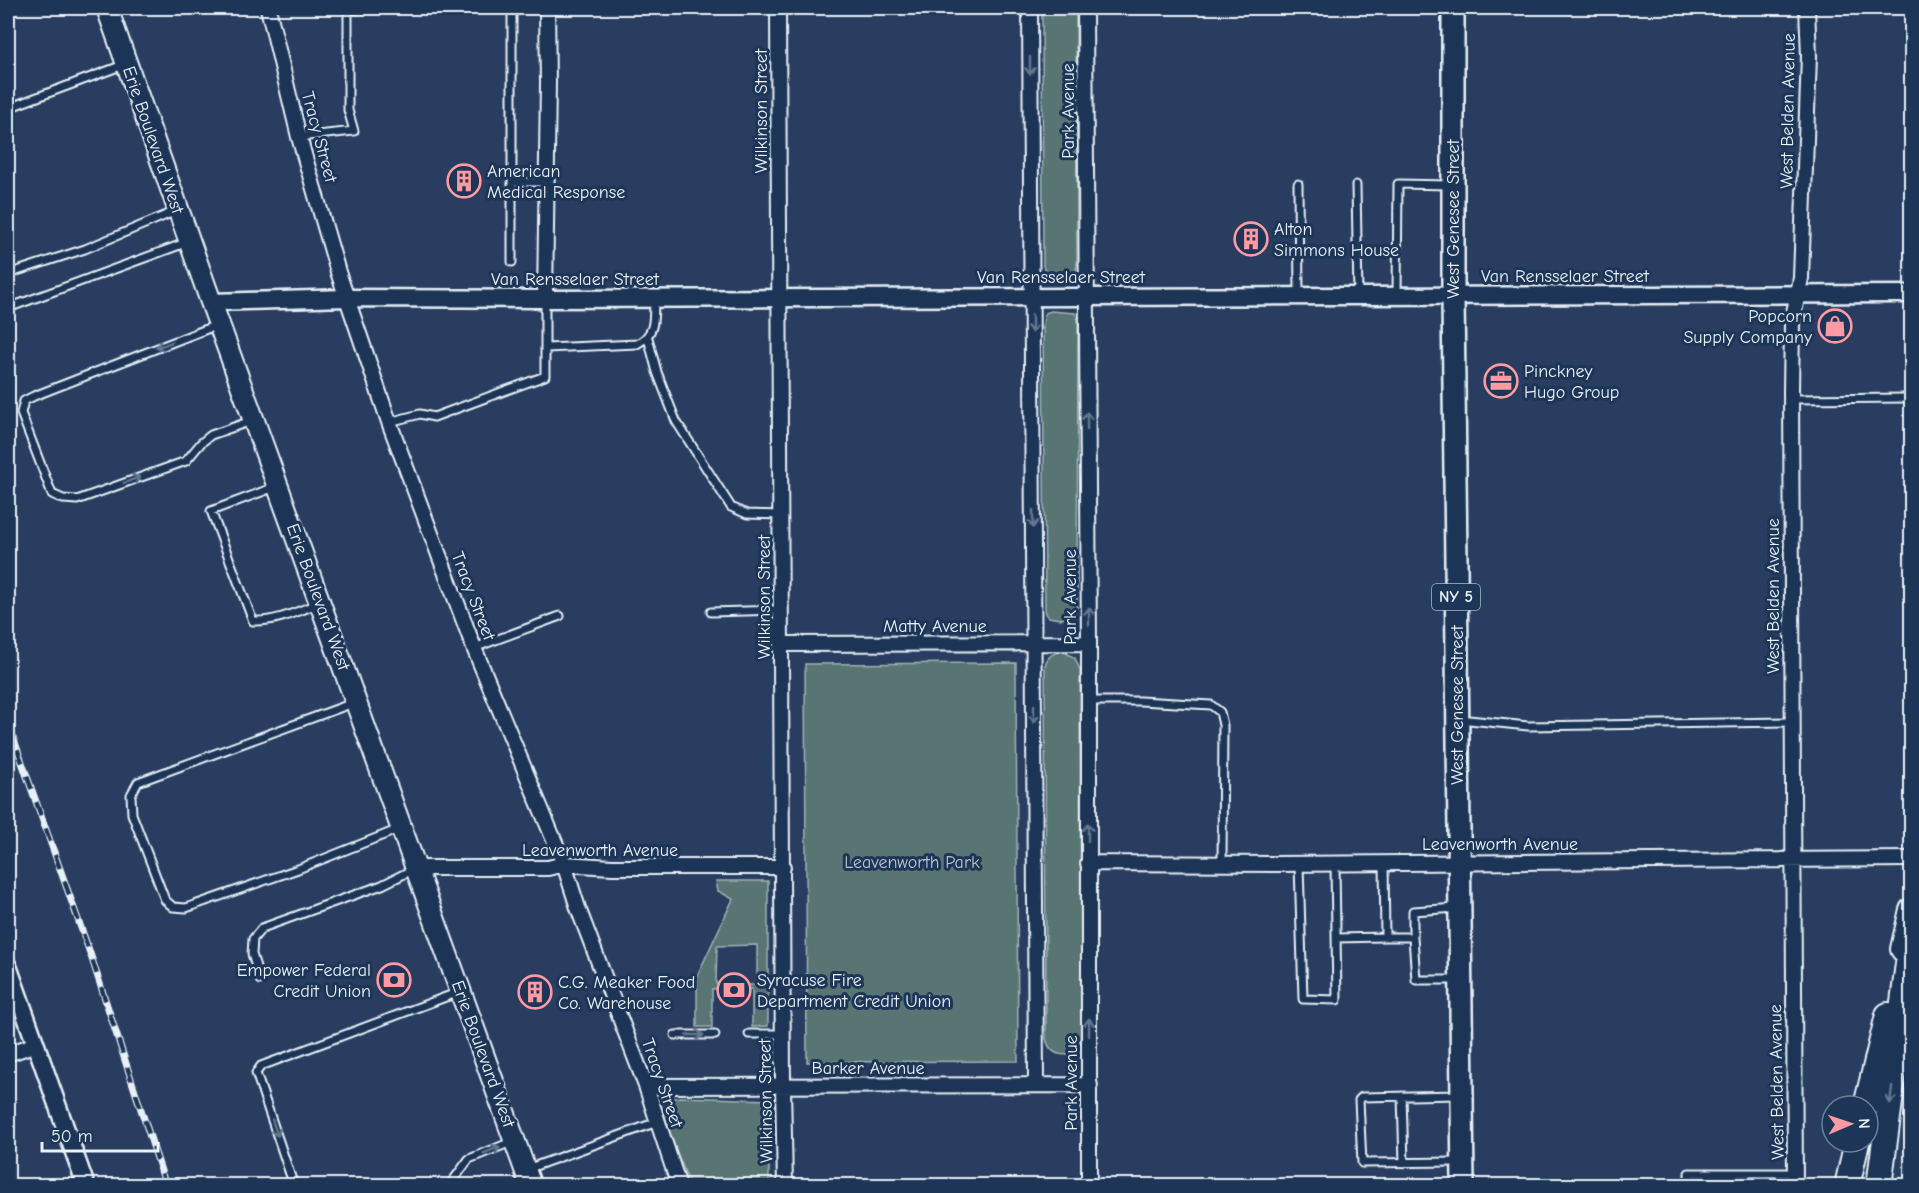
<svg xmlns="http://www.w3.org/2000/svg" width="1919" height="1193" viewBox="0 0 1919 1193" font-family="'Comic Neue',sans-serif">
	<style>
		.green { fill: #587573; stroke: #a0b3b6; stroke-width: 1.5 }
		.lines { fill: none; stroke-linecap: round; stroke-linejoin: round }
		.service-casing { stroke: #e8f1f8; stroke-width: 11 }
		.minor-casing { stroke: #e8f1f8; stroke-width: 18 }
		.tertiary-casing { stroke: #e8f1f8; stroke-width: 21 }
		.secondary-casing { stroke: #e8f1f8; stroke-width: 24 }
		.primary-casing { stroke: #e8f1f8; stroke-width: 26 }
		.motorway-casing { stroke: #e8f1f8; stroke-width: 28 }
		.service { stroke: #1d3557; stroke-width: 7 }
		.minor { stroke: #1d3557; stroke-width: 14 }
		.tertiary { stroke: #1d3557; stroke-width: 16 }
		.secondary { stroke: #1d3557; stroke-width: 20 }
		.primary { stroke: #1d3557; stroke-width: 21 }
		.motorway { stroke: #1d3557; stroke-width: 24 }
		.rail-casing { stroke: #e8f1f8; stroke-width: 7 }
		.rail { stroke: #1d3557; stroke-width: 4.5; stroke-dasharray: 14; stroke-linecap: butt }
		.oneway { stroke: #64778f }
		.labels { text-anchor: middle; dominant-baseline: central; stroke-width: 6; stroke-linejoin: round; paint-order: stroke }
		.shield { fill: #1d3557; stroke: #abb9c8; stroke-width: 1.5 }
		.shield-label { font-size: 16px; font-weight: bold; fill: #e8f1f8 }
		.street-label { font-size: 18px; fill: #e8f1f8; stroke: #1d3557 }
		.poi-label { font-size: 18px; fill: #e8f1f8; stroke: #1d3557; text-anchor: start }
		.park-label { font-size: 18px; fill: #b6c6c9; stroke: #1d3557 }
	</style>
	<rect width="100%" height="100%" fill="#293d60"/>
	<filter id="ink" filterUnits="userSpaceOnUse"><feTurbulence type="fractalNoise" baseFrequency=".0167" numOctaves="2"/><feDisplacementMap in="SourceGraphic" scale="12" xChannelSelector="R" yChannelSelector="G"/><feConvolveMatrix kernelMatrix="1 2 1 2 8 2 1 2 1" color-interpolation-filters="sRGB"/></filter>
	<g filter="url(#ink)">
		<path class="green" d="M1042 8H1076L1077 265 1076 272 1073 275H1047L1043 266Z
			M1051 311 1075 313 1078 320 1077 608C1073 620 1060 620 1049 617L1046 614 1045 608 1043 323 1045 313Z
			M1063 651 1075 658 1080 670 1081 1039C1075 1060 1050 1060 1046 1038L1045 666C1047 656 1053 652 1063 651Z
			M1016 663 1018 1061 807 1062 805 664Z
			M716 881H768V1026L752 1027V989H748L747 985H757V945L717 946 716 984 720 985V988L712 989V1027H697V976L733 899 718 891Z
			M680 1097 769 1100V1185H690L663 1117 667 1099Z"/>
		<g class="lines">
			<g class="service-casing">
				<path id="service" d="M512 8V262
					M8 108 126 64
					M299 137 354 131 348 110V10L368 8
					M512 182H547
					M1298 184 1299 296
					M1356 185 1358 296
					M8 274 85 249 176 211
					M1397 295 1398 184 1450 185
					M8 308 188 242
					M217 325 34 396 24 401 21 413 52 494 63 499 77 500 186 461 201 443 211 435 251 421
					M648 338 657 372 676 421 731 507 747 514 782 515
					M546 348 637 344C657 333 653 319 654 299
					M1790 399 1912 398
					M389 422 420 414 434 417 545 376V300
					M275 487 211 511 253 621C276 622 296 612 317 604
					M711 612 782 610
					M474 648 560 616
					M1088 701H1140L1211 705 1220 712 1223 725 1222 864
					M353 703 138 782 131 795 132 814 165 900 173 907 186 908 298 869 399 829
					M1459 719 1528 726 1792 722
					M1299 864 1303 999 1337 1000 1335 864
					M1385 937H1413L1416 980H1458
					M1413 937V911L1457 908
					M1336 938 1385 937 1384 863
					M260 980 252 954 253 939 262 928 382 885 414 869
					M749 1034H783
					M675 1035H715
					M1460 1095 1362 1097 1359 1100 1362 1163 1461 1162
					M1402 1096 1404 1163
					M527 1169 657 1122
					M294 1186 256 1073 261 1066 459 992
					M449 1186 469 1159 514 1141
					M1689 1186V1173H1795"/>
			</g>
			<g class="minor-casing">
				<path id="minor" d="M268 8 299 137 338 272 389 422 474 648 564 864 578 908 646 1086 679 1186
					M778 8 783 1086 785 1186
					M1030 8 1036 1085
					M1085 8 1089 643V1186
					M545 299 548 83 547 8
					M782 644 1089 643
					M1088 863 1276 864 1912 859
					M416 868H548L564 864 612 867H783
					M8 1054 36 1044
					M646 1086 1090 1085
					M1795 1186 1791 391 1792 322 1801 278 1809 56 1807 8"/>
			</g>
			<g class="tertiary-casing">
				<path id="tertiary" d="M211 302 347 298 545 299 1912 294
					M8 966 86 1186"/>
			</g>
			<g class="secondary-casing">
				<path id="secondary" d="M107 8 211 302 531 1186"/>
			</g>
			<g class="primary-casing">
				<path id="primary" d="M1453 8V296L1463 1186"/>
			</g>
			<g class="motorway-casing">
				<path id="motorway" d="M1903 949 1912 910
					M1866 1106 1888 1015
					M1847 1186 1857 1142
					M1879 1186 1912 933"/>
			</g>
			<use href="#service" class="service"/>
			<use href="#minor" class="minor"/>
			<use href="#tertiary" class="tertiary"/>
			<use href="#secondary" class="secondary"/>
			<use href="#primary" class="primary"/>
			<use href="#motorway" class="motorway"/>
			<g class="rail-casing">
				<path id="rail" d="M8 723 90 953 166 1186"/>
			</g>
			<use href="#rail" class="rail"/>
		</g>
		<defs><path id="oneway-shaft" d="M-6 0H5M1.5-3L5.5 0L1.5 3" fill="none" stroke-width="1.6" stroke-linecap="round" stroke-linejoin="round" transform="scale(1.5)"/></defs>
		<g class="oneway">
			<use href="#oneway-shaft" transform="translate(1030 66) rotate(90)"/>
			<use href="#oneway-shaft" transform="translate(1032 324) rotate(90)"/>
			<use href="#oneway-shaft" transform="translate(164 345) rotate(159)"/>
			<use href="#oneway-shaft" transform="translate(1087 421) rotate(-90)"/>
			<use href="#oneway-shaft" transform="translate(132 480) rotate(-20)"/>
			<use href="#oneway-shaft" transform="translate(1033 519) rotate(90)"/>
			<use href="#oneway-shaft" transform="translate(1089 616) rotate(-90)"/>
			<use href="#oneway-shaft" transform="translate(1034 714) rotate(90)"/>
			<use href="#oneway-shaft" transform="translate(1088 832) rotate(-90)"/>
			<use href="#oneway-shaft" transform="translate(1089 1027) rotate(-90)"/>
			<use href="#oneway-shaft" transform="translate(695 1035)"/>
			<use href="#oneway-shaft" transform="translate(1891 1095) rotate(97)"/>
			<use href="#oneway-shaft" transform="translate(275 1128) rotate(71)"/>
			<use href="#oneway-shaft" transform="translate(492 1150) rotate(-22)"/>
		</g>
	</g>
	<defs>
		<g id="building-ring" transform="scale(1.725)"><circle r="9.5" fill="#1d3557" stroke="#ff9aa2" stroke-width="1.5"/><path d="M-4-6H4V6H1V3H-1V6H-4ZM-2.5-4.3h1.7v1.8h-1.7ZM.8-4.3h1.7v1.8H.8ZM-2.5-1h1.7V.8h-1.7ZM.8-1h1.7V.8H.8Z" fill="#ff9aa2"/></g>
		<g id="shop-ring" transform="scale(1.725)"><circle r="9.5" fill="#1d3557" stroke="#ff9aa2" stroke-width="1.5"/><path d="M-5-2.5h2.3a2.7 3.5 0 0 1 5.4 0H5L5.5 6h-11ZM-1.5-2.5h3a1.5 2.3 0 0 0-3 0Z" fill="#ff9aa2"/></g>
		<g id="office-ring" transform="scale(1.725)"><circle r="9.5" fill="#1d3557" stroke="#ff9aa2" stroke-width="1.5"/><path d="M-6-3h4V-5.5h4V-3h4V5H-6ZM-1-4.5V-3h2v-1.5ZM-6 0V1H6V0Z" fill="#ff9aa2"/></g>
		<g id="bank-ring" transform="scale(1.725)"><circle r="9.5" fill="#1d3557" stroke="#ff9aa2" stroke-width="1.5"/><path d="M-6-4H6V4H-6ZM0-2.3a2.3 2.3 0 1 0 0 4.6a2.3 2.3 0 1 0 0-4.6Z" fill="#ff9aa2"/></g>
	</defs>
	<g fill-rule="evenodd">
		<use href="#building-ring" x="464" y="181"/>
		<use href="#building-ring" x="1251" y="239"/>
		<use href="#shop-ring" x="1835" y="326"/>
		<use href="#office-ring" x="1501" y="381"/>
		<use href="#bank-ring" x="394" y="980"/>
		<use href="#bank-ring" x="734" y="990"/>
		<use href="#building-ring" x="535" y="992"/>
	</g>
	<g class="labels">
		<rect class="shield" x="1432" y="584" width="48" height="26" rx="4.5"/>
		<g class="shield-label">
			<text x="1456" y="597">NY 5</text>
		</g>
		<g class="street-label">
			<text transform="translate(761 111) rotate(-90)">Wilkinson Street</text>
			<text transform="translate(1068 111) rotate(-90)">Park Avenue</text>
			<text transform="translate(1788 111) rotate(-89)">West Belden Avenue</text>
			<text transform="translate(319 137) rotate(75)">Tracy Street</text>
			<text transform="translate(153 140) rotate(71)">Erie Boulevard West</text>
			<text transform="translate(1453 219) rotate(-90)">West Genesee Street</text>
			<text x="1565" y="276">Van Rensselaer Street</text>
			<text x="1061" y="277">Van Rensselaer Street</text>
			<text x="575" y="279">Van Rensselaer Street</text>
			<text transform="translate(473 596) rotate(69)">Tracy Street</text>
			<text transform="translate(1773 596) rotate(-90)">West Belden Avenue</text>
			<text transform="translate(318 597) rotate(70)">Erie Boulevard West</text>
			<text transform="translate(764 597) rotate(-90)">Wilkinson Street</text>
			<text transform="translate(1070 597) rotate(-90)">Park Avenue</text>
			<text x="935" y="626">Matty Avenue</text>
			<text transform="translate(1457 705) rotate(-90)">West Genesee Street</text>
			<text x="1500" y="844">Leavenworth Avenue</text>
			<text x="600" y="850">Leavenworth Avenue</text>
			<text transform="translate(483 1054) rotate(70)">Erie Boulevard West</text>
			<text x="868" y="1068">Barker Avenue</text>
			<text transform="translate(1777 1082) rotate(-91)">West Belden Avenue</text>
			<text transform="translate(662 1083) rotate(71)">Tracy Street</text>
			<text transform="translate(1071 1083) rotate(-90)">Park Avenue</text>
			<text transform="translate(766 1101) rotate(-91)">Wilkinson Street</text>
		</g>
		<g class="poi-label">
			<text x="487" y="171">American<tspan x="487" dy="21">Medical Response</tspan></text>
			<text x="1274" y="229">Alton<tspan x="1274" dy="21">Simmons House</tspan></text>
			<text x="1812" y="316" text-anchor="end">Popcorn<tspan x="1812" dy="21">Supply Company</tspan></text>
			<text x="1524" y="371">Pinckney<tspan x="1524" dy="21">Hugo Group</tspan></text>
			<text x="371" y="970" text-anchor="end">Empower Federal<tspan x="371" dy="21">Credit Union</tspan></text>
			<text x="757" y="980">Syracuse Fire<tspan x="757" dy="21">Department Credit Union</tspan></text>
			<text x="558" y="982">C.G. Meaker Food<tspan x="558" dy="21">Co. Warehouse</tspan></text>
		</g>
		<g class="park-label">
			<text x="912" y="862">Leavenworth Park</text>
		</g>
	</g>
	<rect width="1919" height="1193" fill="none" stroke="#1d3557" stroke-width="30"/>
	<rect x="15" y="15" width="1889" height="1163" fill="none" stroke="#e8f1f8" stroke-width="2" filter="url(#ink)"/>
	<g transform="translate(1850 1124) rotate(88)"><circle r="28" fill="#1d3557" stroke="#6e8097" stroke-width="1.5"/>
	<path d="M0-4.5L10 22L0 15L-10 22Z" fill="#ff9aa2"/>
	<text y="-9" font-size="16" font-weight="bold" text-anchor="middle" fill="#e8f1f8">N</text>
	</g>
	<path d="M42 1142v9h116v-9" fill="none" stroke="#e8f1f8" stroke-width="3"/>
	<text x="51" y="1142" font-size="18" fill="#e8f1f8" stroke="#1d3557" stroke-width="4.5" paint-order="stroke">50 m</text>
</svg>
